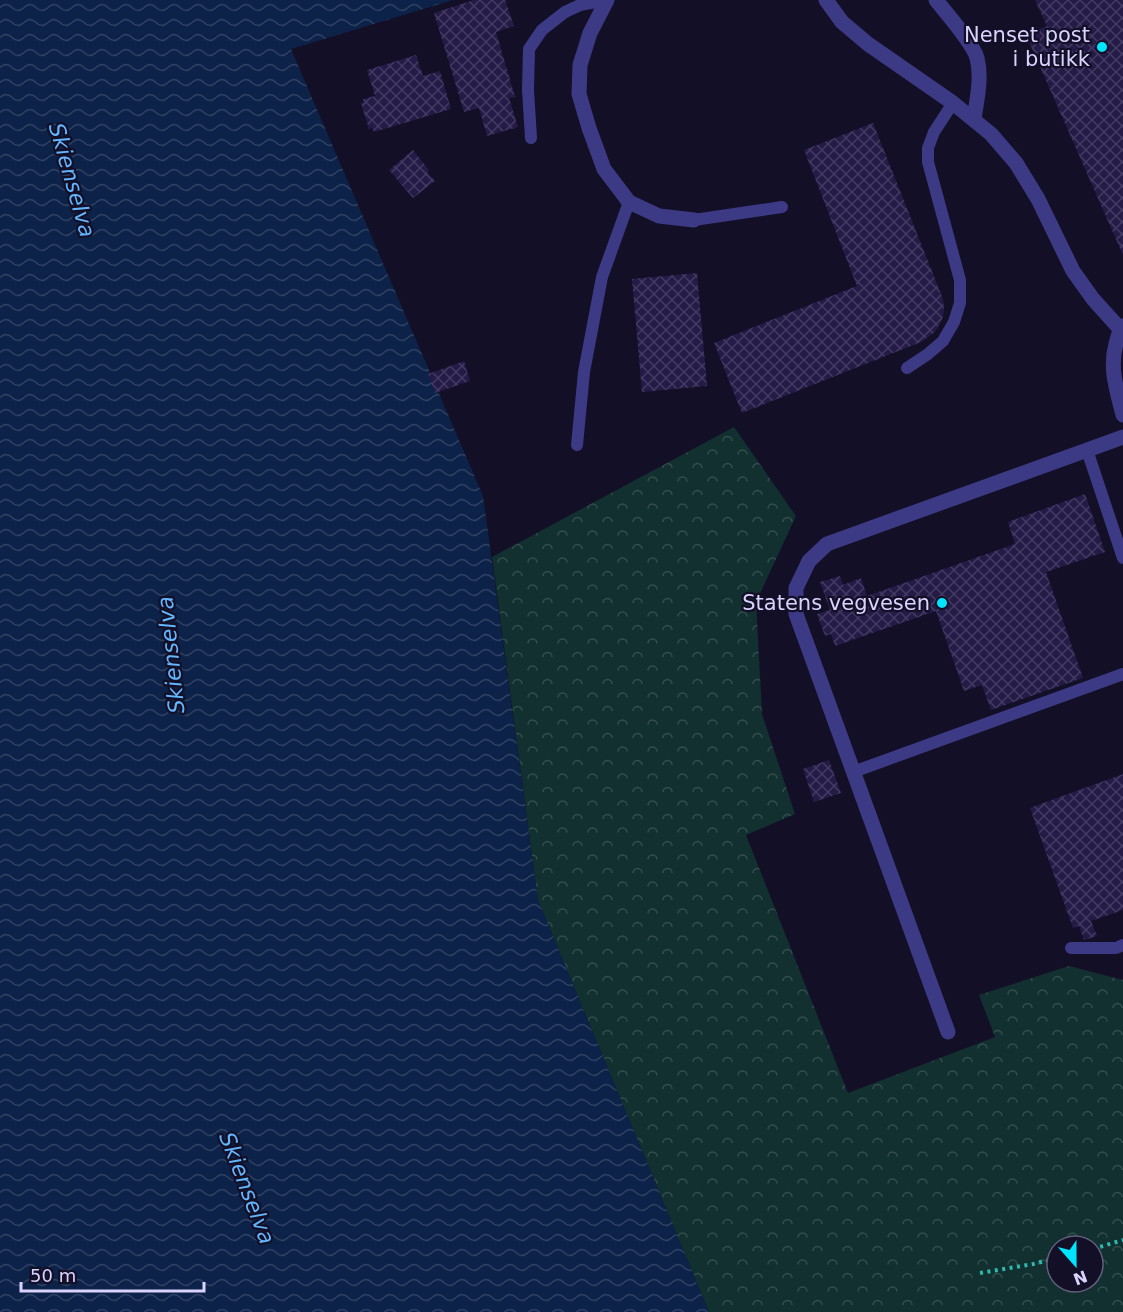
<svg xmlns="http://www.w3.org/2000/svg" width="1123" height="1312" viewBox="0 0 1123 1312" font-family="'DejaVu Sans',sans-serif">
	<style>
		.forest { fill: url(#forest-crowns); fill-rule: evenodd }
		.water { fill: url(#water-waves) }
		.building { fill: url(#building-cross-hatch) }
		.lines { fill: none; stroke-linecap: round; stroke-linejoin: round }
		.path { stroke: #2fb8b0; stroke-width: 4; stroke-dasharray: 3 4.5; stroke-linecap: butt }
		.service { stroke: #3d3a85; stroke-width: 12 }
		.minor { stroke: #3d3a85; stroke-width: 15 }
		.poi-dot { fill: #00e5ff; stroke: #130f26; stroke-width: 2 }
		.labels { text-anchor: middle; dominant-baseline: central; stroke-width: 4.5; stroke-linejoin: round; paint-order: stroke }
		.poi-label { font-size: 21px; fill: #d9d4ff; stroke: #130f26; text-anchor: end }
		.water-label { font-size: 22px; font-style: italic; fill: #62b6ff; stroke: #130f26 }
	</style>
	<defs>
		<pattern id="forest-crowns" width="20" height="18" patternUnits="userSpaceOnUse" patternTransform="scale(1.5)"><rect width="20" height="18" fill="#12302f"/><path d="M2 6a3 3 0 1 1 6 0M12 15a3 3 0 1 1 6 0" fill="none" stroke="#344d4e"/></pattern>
		<pattern id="water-waves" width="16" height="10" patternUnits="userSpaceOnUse" patternTransform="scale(1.5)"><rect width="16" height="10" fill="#0c2248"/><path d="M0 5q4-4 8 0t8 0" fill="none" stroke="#2f4163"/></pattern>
		<pattern id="building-cross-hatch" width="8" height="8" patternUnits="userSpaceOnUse" patternTransform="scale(1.5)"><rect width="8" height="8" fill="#241b47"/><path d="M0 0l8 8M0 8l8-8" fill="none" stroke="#433b63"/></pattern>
	</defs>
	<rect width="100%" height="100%" fill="#130f26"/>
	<path class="forest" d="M734 427 796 516 756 602 762 714 795 814 746 835 848 1093 995 1037 979 995 1069 966 1123 980V1312H709L538 900 492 557ZM1057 1246H1093V1282H1057Z"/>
	<path class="water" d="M0 0H453L291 49 483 496 538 900 709 1312H0Z"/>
	<path class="building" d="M474 0H505L514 26 496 32 515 97 509 98 518 127 487 136 479 108 464 112 434 13Z
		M1035 0H1123V255L1026 35 1047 26Z
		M416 55 423 76 440 71 451 109 374 132 372 128 369 129 361 103 364 102 363 99 375 96 367 70Z
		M873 123 943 299 944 310 942 320 935 332 921 342 742 413 714 343 857 286 804 150Z
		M413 150 429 170 427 172 435 181 413 198 389 170Z
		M697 273 707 386 642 392 632 279Z
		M464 361 470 381 435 393 428 374Z
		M1085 494 1105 552 1046 572 1083 678 991 710 982 685 964 691 936 611 835 646 831 634 825 636 817 614 830 610 820 582 840 576 843 585 861 578 867 596 1015 544 1008 522Z
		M829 760 841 793 814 802 803 769Z
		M1123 774V910L1091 921 1097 936 1084 940 1079 926 1073 928 1030 808Z"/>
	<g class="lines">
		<path class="path" d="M1093 1249 1123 1240
			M980 1273 1033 1264 1057 1258"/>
		<path class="service" d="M531 138 528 90 529 49 542 30 565 12 580 5 606 0
			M694 220 782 207
			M907 368 928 354 943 341 954 322 960 303V280L928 162V148L934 132 953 103
			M577 445 584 372 602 277 629 202
			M1087 450 1123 558
			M853 772 1123 674
			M1071 948H1116L1123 945"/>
		<path class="minor" d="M607 0 590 33 580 65 579 94 589 128 604 169 629 202 659 216 694 220
			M826 0 842 22 868 44 953 103 991 134 1016 163 1038 199 1073 271 1093 299 1120 329
			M936 0C946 13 973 43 977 58 982 77 977 99 974 119
			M1123 326C1119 331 1118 337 1116 344 1109 368 1117 391 1123 415
			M948 1032 796 614V588L809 561 827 544 1123 437"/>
	</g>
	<g class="poi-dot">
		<circle cx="1102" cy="47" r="6"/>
		<circle cx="942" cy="603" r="6"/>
	</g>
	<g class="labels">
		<g class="poi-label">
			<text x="1090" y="35">Nenset post<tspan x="1090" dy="24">i butikk</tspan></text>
			<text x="930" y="603">Statens vegvesen</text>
		</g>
		<g class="water-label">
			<text transform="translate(72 180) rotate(74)">Skienselva</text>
			<text transform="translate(171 655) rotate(-96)">Skienselva</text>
			<text transform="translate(247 1188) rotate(69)">Skienselva</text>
		</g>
	</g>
	<g transform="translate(1075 1264) rotate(159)"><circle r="28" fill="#130f26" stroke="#625e7d" stroke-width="1.5"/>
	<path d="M0-4.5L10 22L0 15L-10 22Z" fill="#00e5ff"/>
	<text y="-9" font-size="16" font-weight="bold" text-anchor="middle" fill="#d9d4ff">N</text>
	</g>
	<path d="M21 1282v9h183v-9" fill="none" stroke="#d9d4ff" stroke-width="3"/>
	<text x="30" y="1282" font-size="18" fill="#d9d4ff" stroke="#130f26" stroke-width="4.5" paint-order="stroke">50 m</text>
</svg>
